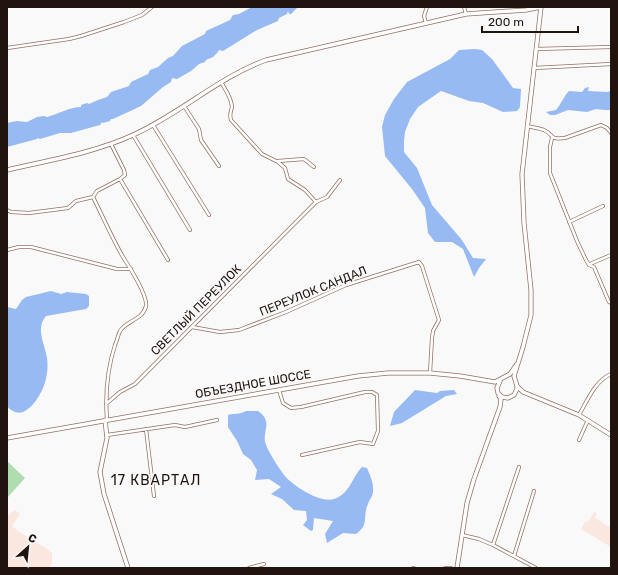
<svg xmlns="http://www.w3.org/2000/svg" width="618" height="575" viewBox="0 0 618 575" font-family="Rubik,sans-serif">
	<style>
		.built { fill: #fae7df }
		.green { fill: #b0ddb0 }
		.water { fill: #96baf1 }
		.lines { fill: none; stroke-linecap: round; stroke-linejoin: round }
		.street-casing { stroke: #927061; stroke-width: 4 }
		.secondary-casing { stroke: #927061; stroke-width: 5 }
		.street { stroke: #fff; stroke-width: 2.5 }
		.secondary { stroke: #fff; stroke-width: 3.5 }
		.labels { text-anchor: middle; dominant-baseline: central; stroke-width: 3.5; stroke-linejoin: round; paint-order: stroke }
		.street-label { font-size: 12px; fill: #21140e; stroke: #f9f9f9 }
		.quarter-label { font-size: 14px; letter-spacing: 1px; fill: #21140e; stroke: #f9f9f9 }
	</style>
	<rect width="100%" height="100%" fill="#f9f9f9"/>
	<path class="built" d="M15 510 20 514 12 526 19 532 49 550 50 552H52V563L49 568H7V516Z
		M594 512 597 514 595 518 611 528V547L581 529 586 521 588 522Z"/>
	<path class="green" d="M7 461 25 478 7 498Z"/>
	<path class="water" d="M252 7H298L291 14H289L288 11 287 14 279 18 278 21 257 30 223 51 219 50 218 52 213 57 206 60 205 62 199 64 191 71 177 79 172 78 171 82 163 87 141 106 113 119H111L110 121 103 123 102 122 100 125 71 133H60L40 139 38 138 37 139 7 147V123L17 121 27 122 37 117 44 116 47 117C58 114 70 107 81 107V105L87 103 89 104 98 100 107 97 111 92 129 86 131 82 148 74 150 70 158 67 168 58 173 56 182 46 205 34 206 31 230 20 233 15 239 14Z
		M475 49 482 50 492 59 513 88 521 89 520 107 517 111 503 112 483 103 469 101 441 91 418 107 410 119 405 132 404 141V152L417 168 432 205 462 240 473 258 486 259 479 268 474 277 463 249 452 242H435L428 233 425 208 412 189 385 156 382 127 385 115 394 99 407 82 450 59 459 50Z
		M589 87 588 91 607 92 611 91V110H605L596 109 587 112 568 110 555 115H550L546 112 556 110C561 104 564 96 569 91L582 92 585 88Z
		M51 291 61 294 67 292 86 294 89 296V306L86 309 46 316C35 329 45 344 47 358 49 373 45 387 37 399 34 404 28 410 23 412 17 414 11 411 7 406V307L16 309 22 300 26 297Z
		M415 390 437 393 440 391 454 390 457 394 446 396 402 423 390 426 394 412Z
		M246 411H258C273 422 263 429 265 442 267 450 283 476 290 481 299 489 321 503 334 499 350 494 352 477 362 467L367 468C370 475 374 484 373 492 373 496 369 500 368 504 362 517 370 524 356 534L343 533 327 543 325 534 333 521 314 518 313 530 311 531 303 525 307 520 306 511 294 510 282 499 271 494 281 487 269 479 255 480 257 470 251 460 243 454 237 441 228 427V415C234 413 239 415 246 411Z"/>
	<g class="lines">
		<g class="street-casing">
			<path id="street" d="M464 7 466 14
				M426 23 424 16 427 7
				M7 48 69 39 81 36 124 22 142 15 152 7
				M536 49 611 47
				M534 68 611 64
				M221 82C225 89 232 99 232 107 231 112 229 114 231 120L262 154 278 162 285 168 288 179 305 190 316 202 327 197 340 180
				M184 106 199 129 201 140 219 166
				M153 125 209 215
				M527 126C532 127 538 128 544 130 555 135 548 140 565 138L601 125 607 128 611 133
				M133 135 190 230
				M552 138 550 147V173L577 241 586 260 589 265 594 267 609 302 611 303
				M278 161 304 159 314 167
				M120 179 168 260
				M93 197C103 217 112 238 123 257 129 266 148 296 146 306 143 320 127 320 120 331 118 335 117 341 115 345 107 370 105 394 107 420
				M7 210 11 212 29 213 68 208 76 201 93 197 97 191 120 179 125 175 124 170 111 144
				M569 222 603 206
				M7 250 19 247H31L117 269H131
				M590 264 611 255
				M192 327 220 332 239 330 286 312 346 285 419 262 422 266 439 320 433 331 432 338 430 373
				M279 390 283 403 291 408 301 407 365 392H372L377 395 378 431 373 444 360 442 302 455
				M106 404 120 392 135 384 316 202
				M579 415C587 401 595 381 611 374
				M146 429 154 496
				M107 435 175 425 185 427 217 420
				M579 440 588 420
				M462 535 479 539 493 545 536 568
				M493 545 519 467
				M514 556 534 491
				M249 568 264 564
				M413 568H414
				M445 568H451"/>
		</g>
		<g class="secondary-casing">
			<path id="secondary" d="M7 170C49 160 94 153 133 135 180 114 217 78 266 60L466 14 526 10 541 7
				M500 381 497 388 498 393 502 397 508 398 514 395 517 389V386L514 376 523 347 531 315V290L524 223 522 174 541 7
				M517 386 523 392 579 415 611 435
				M105 420 107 438 100 472 104 494 128 568
				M7 438 358 376 388 373H430L460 376 495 382 510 374 517 364
				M457 568 467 503 474 479 500 407 501 399 499 396"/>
		</g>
		<use href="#street" class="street"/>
		<use href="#secondary" class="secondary"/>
	</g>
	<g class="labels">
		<g class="street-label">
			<text transform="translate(313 291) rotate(-22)">ПЕРЕУЛОК САНДАЛ</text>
			<text transform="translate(196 310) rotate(-45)">СВЕТЛЫЙ ПЕРЕУЛОК</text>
			<text transform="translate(253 384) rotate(-10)">ОБЪЕЗДНОЕ ШОССЕ</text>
		</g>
		<g class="quarter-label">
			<text x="156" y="480">17 КВАРТАЛ</text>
		</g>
	</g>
	<rect width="618" height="575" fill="none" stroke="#21140e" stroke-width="16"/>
	<g transform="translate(28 547) rotate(27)" stroke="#f9f9f9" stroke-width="3" paint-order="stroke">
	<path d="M0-3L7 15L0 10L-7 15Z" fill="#21140e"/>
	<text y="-6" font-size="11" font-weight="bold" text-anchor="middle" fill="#21140e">С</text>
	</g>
	<path d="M482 26v6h96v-6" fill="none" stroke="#21140e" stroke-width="2"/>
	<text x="488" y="26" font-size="12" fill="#21140e" stroke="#f9f9f9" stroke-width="3" paint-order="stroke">200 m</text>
</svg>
